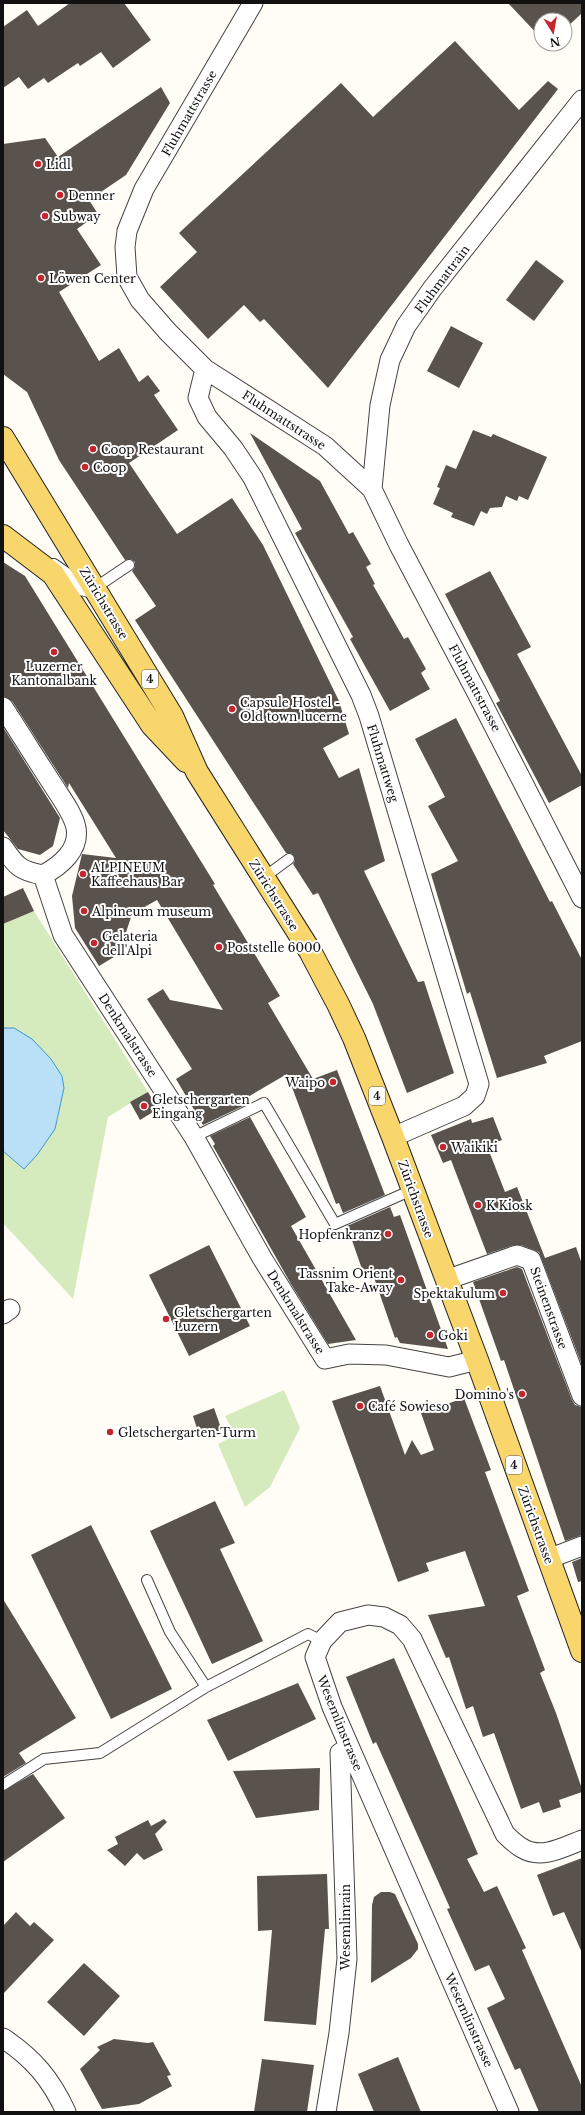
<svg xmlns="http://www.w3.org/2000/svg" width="585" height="2115" viewBox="0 0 585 2115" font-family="'Libre Baskerville',serif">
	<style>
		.green { fill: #d5ebbd }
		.water { fill: #b9e0f7; stroke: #3f96cf }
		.building { fill: #5a524d }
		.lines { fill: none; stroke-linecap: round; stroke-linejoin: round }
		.lane-casing { stroke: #444; stroke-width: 12 }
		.street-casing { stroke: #444; stroke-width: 21 }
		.primary-casing { stroke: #222; stroke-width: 24 }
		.lane { stroke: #fff; stroke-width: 10 }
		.street { stroke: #fff; stroke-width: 19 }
		.primary { stroke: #f9d66b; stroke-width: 22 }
		.poi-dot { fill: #c4262e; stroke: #fff; stroke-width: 1.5 }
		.labels { text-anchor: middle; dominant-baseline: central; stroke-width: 4; stroke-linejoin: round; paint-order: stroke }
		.shield { fill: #fff; stroke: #585858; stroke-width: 1 }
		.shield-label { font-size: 11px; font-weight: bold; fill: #111 }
		.street-label { font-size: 12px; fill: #111; stroke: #fff }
		.poi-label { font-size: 12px; fill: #111; stroke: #fff; text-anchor: start }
	</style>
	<rect width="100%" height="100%" fill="#fffdf5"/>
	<path class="green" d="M34 911 148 1092 108 1117 73 1299 3 1223V924Z
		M284 1390 300 1428 270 1487 245 1507 218 1444 228 1439 233 1432 225 1416Z"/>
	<path class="water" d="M3 1028H14L32 1039 51 1059 62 1076 64 1088 55 1129 37 1155 24 1169 3 1151Z"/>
	<path class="building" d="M70 3H124L151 40 113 68 101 52 80 66 78 63 48 83 44 78 28 89 19 77 3 88V27L27 10 38 26Z
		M508 3H582V13L565 29V20H541V38Z
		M455 41 519 110 548 81 558 89 328 388 264 319 260 322 244 305 208 339 160 287 197 252 179 233 341 83 373 117Z
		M161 87 170 103 126 175 89 200 98 214 77 229 101 265 59 292 99 361 119 348 139 382 148 375 160 391 154 395 178 430 129 463 177 534 232 498 263 545 339 701 349 734 323 748 339 778 359 768 385 861 364 871 418 982 424 981 454 1073 407 1093 373 1004 318 893 313 895 293 864 295 861 294 856 291 853H286L135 620 156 606 132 571 135 567V562L131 559 125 560 59 460 27 392 3 374V144L45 138 58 157Z
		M536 260 564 281 534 321 506 300Z
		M451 326 483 343 459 388 427 371Z
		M473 430 491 437 493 434 547 457 528 500 519 496 517 501 506 496 502 507 490 508 487 514 481 511 474 526 451 517 453 513 433 504 440 488 437 487 446 465 456 469Z
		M250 433 320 481 349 534 353 532 371 564 366 567 375 584 373 585 404 639 408 637 426 669 421 673 430 689 390 711 350 639 353 637 295 533 302 529Z
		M3 562 25 576 215 884 213 885 280 996 268 1003 313 1079 337 1070 385 1195 343 1213 339 1203 336 1204 287 1074 241 1101 243 1106 203 1125 176 1079 192 1069 147 999 163 989 170 1000 223 1010 157 900 132 914 119 954 99 966 75 928 72 896 82 854 116 858 69 783 68 788 12 701 3 696Z
		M490 571 531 647 517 654 582 776V785L549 803 496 703 500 701 445 594Z
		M456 718 550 902 552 901 582 960V1041L544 1056 547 1063 497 1078 470 992 467 994 431 874 458 861 428 806 445 797 415 739Z
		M3 727 60 818 53 846 40 855 18 849 3 830Z
		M23 888 34 911 3 924V897Z
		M148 1092 158 1109 140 1120 130 1102Z
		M250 1117 306 1217 291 1226 356 1340 328 1344 291 1284 213 1146 215 1144 210 1136Z
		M493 1117 502 1140 487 1146 505 1192 517 1187 545 1258 576 1247 582 1264V1365L539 1252 521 1245H514L487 1254 451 1160 443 1163 431 1135 471 1119 472 1123Z
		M390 1207 394 1217 400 1215 448 1349 400 1343 397 1337 395 1338 371 1269 363 1272 347 1226Z
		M209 1245 250 1326 189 1356 149 1275Z
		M517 1267 522 1269 572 1400 575 1405 582 1407V1535L565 1541 504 1360 501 1361 473 1282Z
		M380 1386 405 1455 412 1440 421 1455 434 1450 421 1413 464 1398 491 1470 485 1472 529 1591 517 1596 545 1670 540 1673 556 1713 582 1789V1792L559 1800 561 1807 543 1813 539 1802 521 1809 494 1733 483 1737 473 1706 466 1709 449 1657 446 1658 428 1615 485 1606 465 1551 426 1563 429 1571 398 1582 332 1401Z
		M214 1408 222 1431 200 1438 193 1416Z
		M215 1501 235 1543 220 1549 263 1641 212 1664 150 1531Z
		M91 1525 172 1689 111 1719 31 1555Z
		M582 1558V1581L578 1582 572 1562Z
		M3 1599 76 1718 19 1753 26 1763 3 1777Z
		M394 1658 478 1854 467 1859 484 1892 497 1886 526 1948 522 1950 582 2087V2112H539L520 2068 515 2070 487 2008 505 1999 489 1965 475 1971 447 1909 450 1908 376 1742 373 1744 346 1677Z
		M298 1683 316 1719 228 1761 207 1720Z
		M320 1768 319 1810 256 1818 233 1771Z
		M33 1774 65 1818 3 1862V1791Z
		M164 1819 167 1822 155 1834 163 1850 144 1860 137 1853 125 1866 107 1850 118 1844 115 1837 148 1820 151 1826Z
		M582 1858V1953L564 1912 553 1916 537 1875Z
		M327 1874 329 1929H325L316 2025 264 2021 272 1930 258 1931 257 1876Z
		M381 1892H390L395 1894 418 1944V1949L411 1958 371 1983 372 1905 374 1897Z
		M16 1912 30 1926 34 1922 54 1940 3 1994V1926Z
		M84 1963 120 1996 84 2036 47 2002Z
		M114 2039 148 2043 153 2042 171 2075 167 2076 172 2086 139 2104 102 2109 80 2069 100 2050 97 2047Z
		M398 2057 421 2112H374L358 2074Z
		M262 2059 314 2065 307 2112H254Z"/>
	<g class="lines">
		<g class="lane-casing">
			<path id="lane" d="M54 564 67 573 80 590 89 592 129 565
				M263 878 289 859
				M194 1137 264 1103 335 1224 412 1190
				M147 1580 170 1632 206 1687
				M3 1785 44 1759 100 1753 206 1687 308 1634 322 1641"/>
		</g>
		<g class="street-casing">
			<path id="street" d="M253 3 144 189 127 231 125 247 127 277 140 300 168 332 205 369 325 446 372 489 399 545 477 693 582 898
				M205 369 198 398 207 417 233 448 253 478 361 695 369 716 479 1084 475 1096 464 1106 393 1137
				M372 489 380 405 390 360 406 326 432 289 582 100
				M3 707C20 733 36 759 53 785 60 796 74 815 76 828 80 850 60 866 43 875
				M3 847C16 866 20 871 43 875
				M43 875 63 935 194 1137 262 1258 325 1359 349 1354 386 1355 449 1367 477 1360
				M446 1280 517 1255 531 1260 582 1396
				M3 1314 10 1309
				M548 1559 582 1546
				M3 2038C33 2058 51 2079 66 2112
				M326 2112 339 2033 347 1959 340 1753 349 1747
				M509 2112 332 1707 315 1657 322 1641 340 1622 368 1615 384 1617 400 1625 412 1639 505 1834C510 1839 516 1845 522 1848 541 1860 564 1847 582 1840"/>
		</g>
		<g class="primary-casing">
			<path id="primary" d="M3 438 172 716 197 772 310 951 338 1004 354 1038 393 1137 477 1360 582 1651
				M3 536 53 574 152 725 186 761"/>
		</g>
		<use href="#lane" class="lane"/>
		<use href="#street" class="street"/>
		<use href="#primary" class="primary"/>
	</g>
	<g class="poi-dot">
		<circle cx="38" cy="164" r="4"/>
		<circle cx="60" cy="195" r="4"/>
		<circle cx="45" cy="216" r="4"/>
		<circle cx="41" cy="278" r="4"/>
		<circle cx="93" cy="449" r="4"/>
		<circle cx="85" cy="467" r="4"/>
		<circle cx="54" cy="652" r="4"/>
		<circle cx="232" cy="709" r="4"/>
		<circle cx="83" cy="874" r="4"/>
		<circle cx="84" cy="911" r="4"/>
		<circle cx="94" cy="943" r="4"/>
		<circle cx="219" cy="947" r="4"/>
		<circle cx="333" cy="1082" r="4"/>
		<circle cx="144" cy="1106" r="4"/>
		<circle cx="443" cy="1147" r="4"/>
		<circle cx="478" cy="1205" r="4"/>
		<circle cx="388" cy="1234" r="4"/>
		<circle cx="401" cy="1280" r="4"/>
		<circle cx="503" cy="1293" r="4"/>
		<circle cx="166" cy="1319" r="4"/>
		<circle cx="430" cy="1335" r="4"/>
		<circle cx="522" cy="1394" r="4"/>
		<circle cx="360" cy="1406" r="4"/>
		<circle cx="110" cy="1432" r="4"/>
	</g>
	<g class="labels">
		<g class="shield">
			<rect x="142" y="670" width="16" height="18" rx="3"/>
			<rect x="369" y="1087" width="16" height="18" rx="3"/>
			<rect x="506" y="1456" width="16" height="18" rx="3"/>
		</g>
		<g class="shield-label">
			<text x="150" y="679">4</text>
			<text x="377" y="1096">4</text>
			<text x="514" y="1465">4</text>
		</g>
		<g class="street-label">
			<text transform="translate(189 113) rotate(-60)">Fluhmattstrasse</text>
			<text transform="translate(442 279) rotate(-53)">Fluhmattrain</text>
			<text transform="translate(284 420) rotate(33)">Fluhmattstrasse</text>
			<text transform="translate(104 603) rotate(59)">Zürichstrasse</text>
			<text transform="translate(475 688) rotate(62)">Fluhmattstrasse</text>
			<text transform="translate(383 763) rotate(73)">Fluhmattweg</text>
			<text transform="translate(274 895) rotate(58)">Zürichstrasse</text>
			<text transform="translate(128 1035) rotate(57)">Denkmalstrasse</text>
			<text transform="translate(416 1199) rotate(70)">Zürichstrasse</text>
			<text transform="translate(549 1308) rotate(70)">Steinenstrasse</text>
			<text transform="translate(296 1312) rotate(58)">Denkmalstrasse</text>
			<text transform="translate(536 1525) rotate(70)">Zürichstrasse</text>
			<text transform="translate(340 1723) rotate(68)">Wesemlinstrasse</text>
			<text transform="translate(345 1927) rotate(-90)">Wesemlinrain</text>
			<text transform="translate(469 2020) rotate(66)">Wesemlinstrasse</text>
		</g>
		<g class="poi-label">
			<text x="46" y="164">Lidl</text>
			<text x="68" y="195">Denner</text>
			<text x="53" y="216">Subway</text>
			<text x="49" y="278">Löwen Center</text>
			<text x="101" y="449">Coop Restaurant</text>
			<text x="93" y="467">Coop</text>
			<text x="54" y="666" text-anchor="middle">Luzerner<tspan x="54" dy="14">Kantonalbank</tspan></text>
			<text x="240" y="702">Capsule Hostel -<tspan x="240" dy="14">Old town lucerne</tspan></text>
			<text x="91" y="867">ALPINEUM<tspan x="91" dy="14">Kaffeehaus Bar</tspan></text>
			<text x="92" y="911">Alpineum museum</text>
			<text x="102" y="936">Gelateria<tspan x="102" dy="14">dell'Alpi</tspan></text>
			<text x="227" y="947">Poststelle 6000</text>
			<text x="325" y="1082" text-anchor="end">Waipo</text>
			<text x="152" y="1099">Gletschergarten<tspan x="152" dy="14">Eingang</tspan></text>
			<text x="451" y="1147">Waikiki</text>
			<text x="486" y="1205">K Kiosk</text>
			<text x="380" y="1234" text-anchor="end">Hopfenkranz</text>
			<text x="393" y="1273" text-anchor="end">Tassnim Orient<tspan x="393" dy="14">Take-Away</tspan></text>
			<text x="495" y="1293" text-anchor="end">Spektakulum</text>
			<text x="174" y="1312">Gletschergarten<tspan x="174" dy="14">Luzern</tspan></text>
			<text x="438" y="1335">Goki</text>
			<text x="514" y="1394" text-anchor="end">Domino's</text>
			<text x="368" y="1406">Café Sowieso</text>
			<text x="118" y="1432">Gletschergarten-Turm</text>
		</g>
	</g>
	<rect width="585" height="2115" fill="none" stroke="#111111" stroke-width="8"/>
	<g transform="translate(553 32) rotate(169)"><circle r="19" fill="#ffffff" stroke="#a0a0a0"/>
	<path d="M0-3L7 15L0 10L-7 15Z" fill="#c4262e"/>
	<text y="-6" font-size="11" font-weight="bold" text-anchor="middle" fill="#111111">N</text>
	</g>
</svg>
